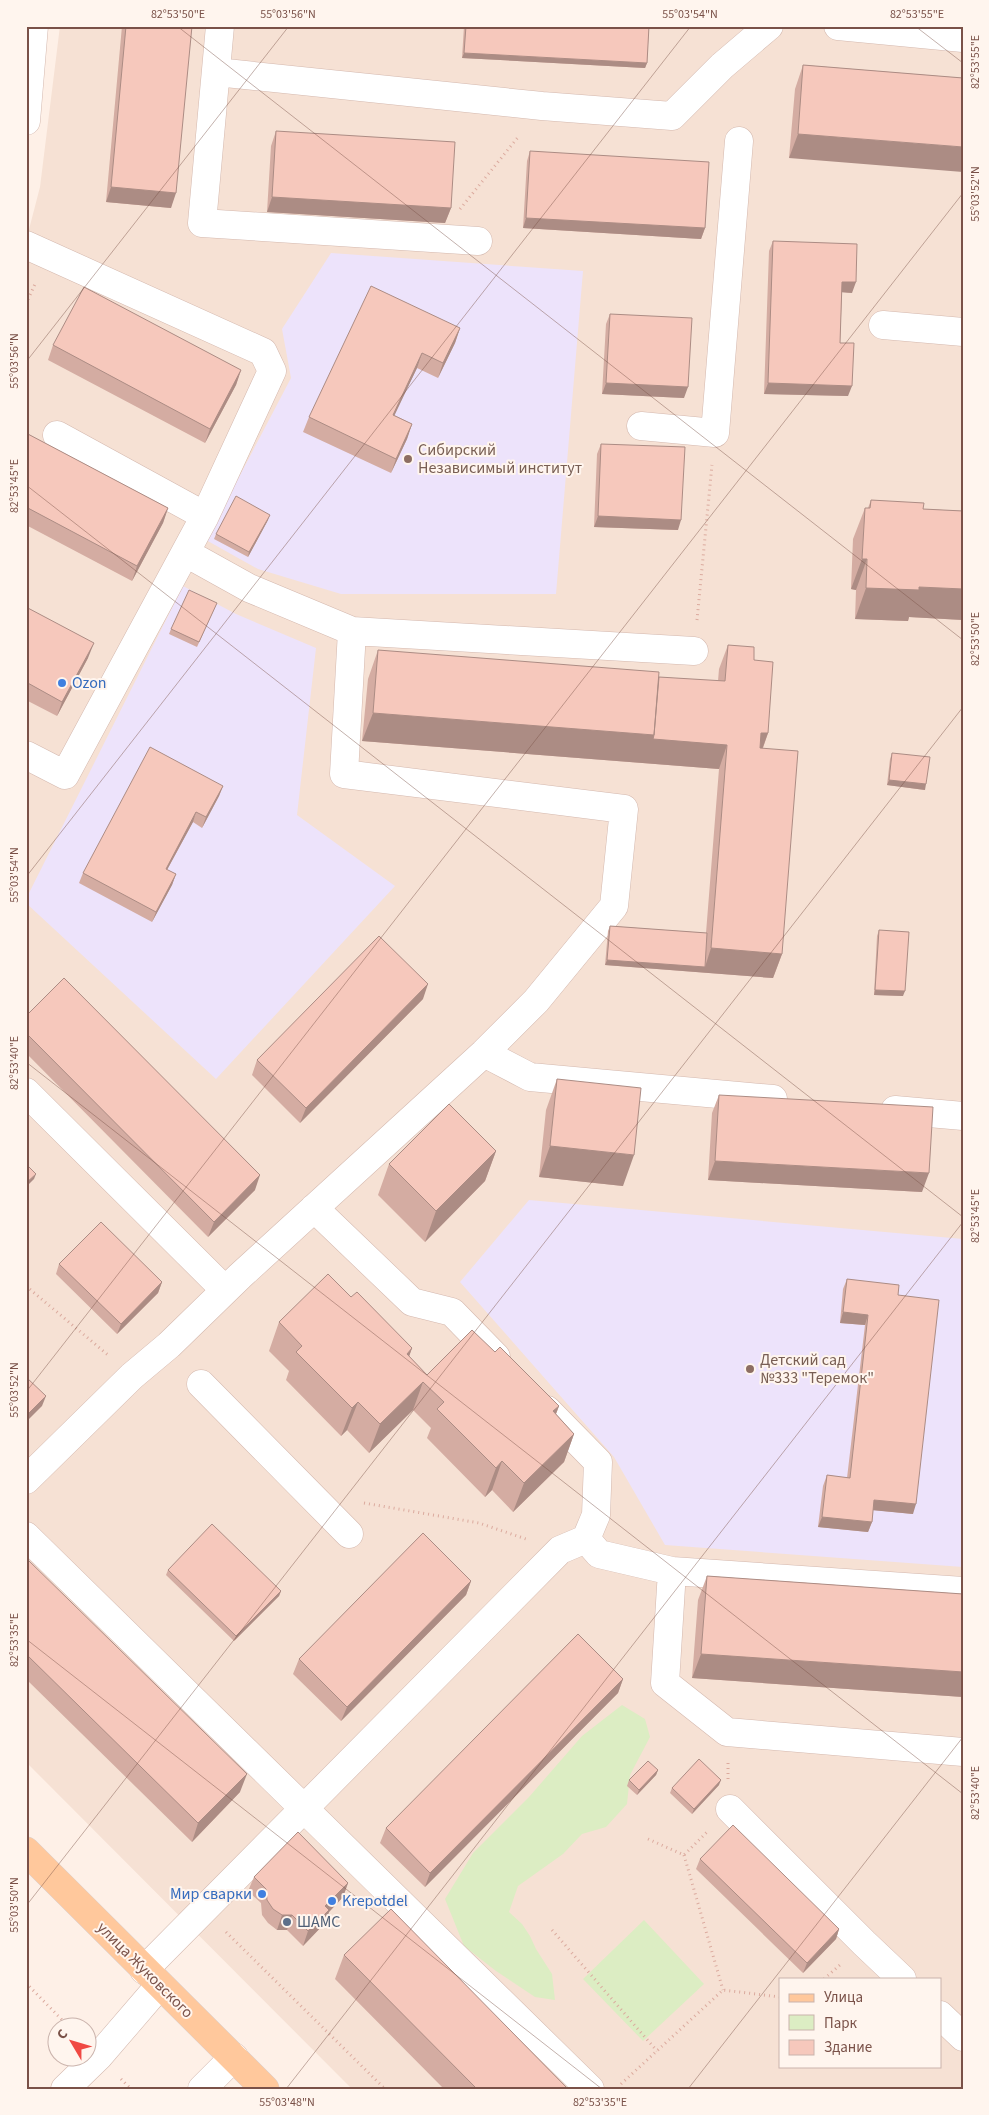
<svg xmlns="http://www.w3.org/2000/svg" width="989" height="2115" viewBox="0 0 989 2115" font-family="'Source Sans 3',sans-serif">
	<style>
		.residential { fill: #f6e1d4; fill-rule: evenodd }
		.education { fill: #ede3fb }
		.green { fill: #dcedc3 }
		.lines { fill: none; stroke-linecap: round; stroke-linejoin: round }
		.minor-casing { stroke: #d4b8ae; stroke-width: 29 }
		.major-casing { stroke: #dacecc; stroke-width: 29 }
		.path { stroke: #dbaa9e; stroke-width: 3; stroke-dasharray: 1 4; stroke-linecap: butt }
		.minor { stroke: #fff; stroke-width: 28 }
		.major { stroke: #ffc89c; stroke-width: 28 }
		.wall { fill: #d4aca2 }
		.shaded-wall { fill: #ac8c84 }
		.building { fill: #f6c8bc; stroke: #ac8c84 }
		.ticks { fill: none; stroke: #7a5148; stroke-width: 1; stroke-opacity: 0.45 }
		.education-dot { fill: #8d6e63; stroke: #fff5ee; stroke-width: 2 }
		.shop-dot { fill: #3f7fe0; stroke: #fff5ee; stroke-width: 2 }
		.service-dot { fill: #5c6f8a; stroke: #fff5ee; stroke-width: 2 }
		.labels { text-anchor: middle; dominant-baseline: central; stroke-width: 4; stroke-linejoin: round; paint-order: stroke }
		.education-label { font-size: 16px; fill: #785e54; stroke: #fff5ee; text-anchor: start }
		.shop-label { font-size: 16px; fill: #366cbe; stroke: #fff5ee; text-anchor: start }
		.service-label { font-size: 16px; fill: #4e5e75; stroke: #fff5ee; text-anchor: start }
		.street-label { font-size: 16px; fill: #7a5148; stroke: #fff5ee }
		.neatline { fill: none; stroke: #7a5148; stroke-width: 2 }
		.ticks-label { font-size: 12px; text-anchor: middle; fill: #7a5148 }
	</style>
	<rect width="100%" height="100%" fill="#fef0e7"/>
	<path class="residential" d="M60 26H963V2089H352L26 1762V241L40 187ZM780 1979H940V2066H780Z"/>
	<path class="education" d="M331 253 583 271 556 594H341L258 569 206 540 291 378 282 329Z
		M183 586 236 614 316 648 297 815 395 886 216 1079 26 903V899Z
		M529 1200 963 1239V1567L665 1545 614 1457 460 1282Z"/>
	<path class="green" d="M622 1705 645 1719 650 1737 630 1775 627 1804 606 1827 582 1834 563 1854 518 1886 509 1912 522 1924 530 1936 536 1949 552 1974 555 2000 535 1997 496 1971 464 1946 445 1899 473 1853 529 1797 582 1736Z
		M644 1920 704 1984 643 2041 583 1979Z"/>
	<g class="lines">
		<g class="minor-casing">
			<path id="minor" d="M220 26 202 223 478 241
				M838 26 963 38
				M216 72 542 106 672 116 722 66 769 26
				M26 121 34 26
				M26 245 263 352 272 371 205 516 65 775 26 755
				M883 325 963 332
				M641 426 715 433 739 141
				M57 435 205 516
				M186 553 249 588 352 631 694 651
				M484 1053 530 1077 773 1099
				M26 1092 225 1290
				M895 1110 963 1116
				M314 1208 412 1302 452 1312 496 1357
				M201 1384 349 1534
				M26 1480 132 1376 169 1345 240 1276 484 1053 536 1001 614 906 624 809 344 774 352 631
				M26 1536 590 2089
				M586 1539 599 1554 672 1571 963 1591
				M672 1571 665 1683 727 1732 963 1752
				M730 1809 864 1943 902 1979
				M144 1970 560 1550 586 1539 596 1515 598 1462 547 1410
				M940 2015 963 2037
				M65 2089 99 2056 160 1985
				M202 2089 234 2057"/>
		</g>
		<g class="major-casing">
			<path id="major" d="M26 1851 265 2089"/>
		</g>
		<path class="path" d="M460 209 519 136
			M26 304 35 284
			M697 620 712 465
			M26 1286 108 1355
			M364 1503 479 1523 526 1539
			M728 1763V1779
			M648 1839 684 1855 708 1831
			M684 1855 723 1990
			M552 1930 657 2051
			M226 1932 385 2089
			M824 1979 841 1964
			M26 1983 70 2028
			M121 2079 131 2089
			M621 2084 723 1990 780 1997"/>
		<use href="#minor" class="minor"/>
		<use href="#major" class="major"/>
	</g>
	<path class="wall" d="M122 26H192L171 208 106 202Z
		M464 26H649L647 63 645 68 462 58Z
		M803 65 963 78 789 158 795 89Z
		M276 131 451 208 445 223 267 212 271 146Z
		M530 151 705 228 701 239 523 228 527 161Z
		M773 241 852 293 842 292 840 343 848 396 764 394 769 251Z
		M610 314 684 398 602 394 606 324Z
		M460 328 455 343 438 378 417 368 394 415 412 424 407 439 391 473 303 432 309 417Z
		M53 345 241 370 236 385 205 443 48 360Z
		M26 433 168 508 163 523 132 581 26 525Z
		M601 444 678 530 594 527 597 454Z
		M871 500 923 509 963 511V620L909 617 908 621 855 619 856 590 851 589 853 539 865 508H868Z
		M268 520 248 557 214 539 216 534Z
		M217 603 197 647 169 634 171 629Z
		M26 607 88 658 57 716 26 700Z
		M728 645 754 660 768 733 763 748 782 954 773 978 605 965 608 931 610 926 706 933 719 769 362 741 368 679 378 650 659 677 718 681 719 669Z
		M892 753 925 790 887 785 890 759Z
		M223 786 219 796 202 828 193 822 167 870 176 874 172 885 152 922 79 883 83 873Z
		M879 930 903 996 874 995 877 936Z
		M423 999 300 1123 252 1075 257 1060Z
		M26 1016 255 1190 208 1237 26 1053Z
		M557 1079 623 1186 539 1177 546 1110Z
		M719 1095 922 1192 708 1180 712 1113Z
		M496 1151 485 1181 425 1242 378 1195 389 1164Z
		M59 1264 162 1282 158 1293 117 1334 56 1274Z
		M847 1279 898 1295 913 1514 873 1510 872 1522 868 1532 818 1527 823 1486 827 1475 847 1478 865 1325 840 1323 843 1289Z
		M351 1297 412 1348 409 1356 427 1375 495 1352 559 1406 556 1414 574 1434 564 1462 513 1512 492 1490 485 1497 427 1438 431 1428 413 1410 369 1453 347 1430 341 1436 286 1380 289 1371 269 1351 279 1322Z
		M26 1558 240 1792 192 1842 26 1679Z
		M168 1570 281 1591 279 1596 234 1641 166 1575Z
		M707 1576 963 1594V1697L692 1678 698 1600Z
		M471 1581 466 1595 341 1721 293 1674 299 1659Z
		M623 1679 618 1693 425 1887 380 1843 386 1828Z
		M658 1770 656 1775 637 1795 627 1786 629 1780Z
		M719 1785 692 1814 670 1793 672 1788Z
		M700 1859 839 1929 836 1939 803 1973 696 1869Z
		M254 1877 348 1883 343 1897 329 1912 324 1924 303 1946 287 1930H277L268 1923 262 1915 261 1903 248 1891Z
		M344 1955 568 2089H444L335 1979Z"/>
	<path class="shaded-wall" d="M464 53 647 63 645 68 462 58Z
		M798 134 963 147V172L789 158Z
		M111 187 176 193 171 208 106 202Z
		M272 197 451 208 445 223 267 212Z
		M526 218 705 228 701 239 523 228Z
		M842 282H856L852 293 839 292Z
		M460 328 455 343 438 378 443 363Z
		M422 353 417 368 388 429 393 415Z
		M241 370 236 385 205 443 210 429Z
		M606 383 688 387 684 398 602 394Z
		M768 383 852 386 848 396 764 394Z
		M412 424 407 439 391 473 396 459Z
		M168 508 163 523 132 581 137 566Z
		M270 515 268 520 248 557 249 552Z
		M598 516 681 520 678 530 594 527Z
		M862 559H867L856 590 851 589Z
		M919 587 963 589V620L909 617 908 621 855 619 866 588Z
		M94 643 88 658 57 716 62 702Z
		M373 713 654 735 727 745 719 769 362 741Z
		M761 733H768L759 758Z
		M889 780 926 784 925 790 887 785Z
		M223 786 219 796 202 828 206 817Z
		M196 812 193 822 162 879 166 869Z
		M176 874 172 885 152 922 156 912Z
		M711 948 782 954 773 978 605 965 607 960 705 967Z
		M428 984 423 999 300 1123 306 1108Z
		M875 990 905 991 903 996 874 995Z
		M550 1146 634 1155 623 1186 539 1177Z
		M496 1151 485 1181 425 1242 436 1211Z
		M715 1161 929 1173 922 1192 708 1180Z
		M36 1174 34 1179 26 1187V1183Z
		M260 1175 255 1190 208 1237 214 1222Z
		M162 1282 158 1293 117 1334 121 1324Z
		M843 1312 868 1315 865 1325 840 1323Z
		M412 1348 402 1377 407 1354Z
		M423 1382 413 1410 369 1453 380 1424Z
		M46 1396 42 1406 26 1422V1416Z
		M358 1402 347 1430 341 1436 352 1408Z
		M559 1406 548 1434 553 1411Z
		M574 1434 564 1462 513 1512 524 1483Z
		M502 1461 492 1490 485 1497 496 1468Z
		M874 1500 916 1504 913 1514 871 1510Z
		M822 1517 872 1522 868 1532 818 1527Z
		M471 1581 466 1595 341 1721 347 1707Z
		M281 1591 279 1596 234 1641 236 1636Z
		M701 1654 963 1672V1697L692 1678Z
		M623 1679 618 1693 425 1887 430 1873Z
		M658 1770 656 1775 637 1795 639 1790Z
		M247 1774 240 1792 192 1842 198 1823Z
		M721 1780 719 1785 692 1814 694 1809Z
		M348 1883 343 1897 329 1912 324 1924 303 1946 308 1931 325 1906Z
		M282 1915H292L287 1930H277Z
		M839 1929 836 1939 803 1973 807 1963Z"/>
	<path class="building" d="M126 26H192L176 193 111 187Z
		M466 26H649L647 63 464 53Z
		M803 65 963 78V147L798 134Z
		M276 131 455 142 451 208 272 197Z
		M530 151 709 162 705 228 526 218Z
		M773 241 857 244 856 282H842L840 343H854L852 386 768 383Z
		M371 286 460 328 443 363 422 353 393 415 412 424 396 459 309 417Z
		M84 287 241 370 210 429 53 345Z
		M610 314 692 318 688 387 606 383Z
		M26 433 168 508 137 566 26 507Z
		M601 444 685 447 681 520 598 516Z
		M236 496 270 515 249 552 216 534Z
		M871 500 924 503 923 509 963 511V589L919 587V590L866 588 867 559H862L865 508H870Z
		M189 590 217 603 199 642 171 629Z
		M26 607 94 643 62 702 26 682Z
		M728 645 754 647V660L773 662 768 733H761L760 748 798 751 782 954 711 948 727 745 653 739 654 735 659 677 725 681Z
		M378 650 659 672 654 735 373 713Z
		M150 747 223 786 206 817 196 812 166 869 176 874 156 912 83 873Z
		M892 753 930 757 926 784 889 780Z
		M610 926 707 933 705 967 607 960Z
		M879 930 909 932 905 991 875 990Z
		M379 936 428 984 306 1108 257 1060Z
		M64 978 260 1175 214 1222 26 1033V1016Z
		M557 1079 641 1088 634 1155 550 1146Z
		M719 1095 933 1107 929 1173 715 1161Z
		M449 1104 496 1151 436 1211 389 1164Z
		M26 1164 36 1174 26 1183Z
		M101 1222 162 1282 121 1324 59 1264Z
		M328 1274 351 1297 357 1292 412 1348 407 1354 427 1375 472 1330 495 1352 500 1347 559 1406 553 1411 574 1434 524 1483 502 1461 496 1468 437 1409 444 1402 423 1382 380 1424 358 1402 352 1408 296 1352 302 1346 279 1322Z
		M847 1279 899 1285 898 1295 939 1300 916 1504 874 1500 872 1522 822 1517 827 1475 850 1478 868 1315 843 1312Z
		M26 1377 46 1396 26 1416Z
		M212 1524 281 1591 236 1636 168 1570Z
		M423 1533 471 1581 347 1707 299 1659Z
		M26 1558 247 1774 198 1823 26 1654Z
		M707 1576 963 1594V1672L701 1654Z
		M578 1634 623 1679 430 1873 386 1828Z
		M699 1759 721 1780 694 1809 672 1788Z
		M648 1761 658 1770 639 1790 629 1780Z
		M733 1825 839 1929 807 1963 700 1859Z
		M298 1832 348 1883 325 1906 329 1910 308 1931 292 1915H282L273 1909 267 1900 266 1889 254 1877Z
		M391 1909 568 2089H477L344 1955Z"/>
	<path class="ticks" d="M177 26 963 640M915 26 963 63M26 362 289 26M26 485 963 1217M26 877 691 26M26 1062 963 1794M26 1392 963 193M26 1639 602 2089M26 1906 963 707M286 2089 963 1222M688 2089 963 1737"/>
	<g class="education-dot">
		<circle cx="408" cy="459" r="5"/>
		<circle cx="750" cy="1369" r="5"/>
	</g>
	<g class="shop-dot">
		<circle cx="62" cy="683" r="5"/>
		<circle cx="262" cy="1894" r="5"/>
		<circle cx="332" cy="1901" r="5"/>
	</g>
	<circle class="service-dot" cx="287" cy="1922" r="5"/>
	<g class="labels">
		<g class="education-label">
			<text x="418" y="450">Сибирский<tspan x="418" dy="18">Независимый институт</tspan></text>
			<text x="760" y="1360">Детский сад<tspan x="760" dy="18">№333 "Теремок"</tspan></text>
		</g>
		<g class="shop-label">
			<text x="72" y="683">Ozon</text>
			<text x="252" y="1894" text-anchor="end">Мир сварки</text>
			<text x="342" y="1901">Krepotdel</text>
		</g>
		<g class="service-label">
			<text x="297" y="1922">ШАМС</text>
		</g>
		<g class="street-label">
			<text transform="translate(145 1970) rotate(45)">улица Жуковского</text>
		</g>
	</g>
	<rect width="989" height="2115" fill="none" stroke="#fff5ee" stroke-width="55"/>
	<rect x="779" y="1978" width="162" height="90" fill="#fff5ee" stroke="#cab3ac"/>
	<rect x="789" y="1994" width="25" height="8" fill="#ffc89c" stroke="#cab3ac"/>
	<text x="824" y="2002" font-size="15" fill="#7a5148">Улица</text>
	<rect x="789" y="2015" width="25" height="15" fill="#dcedc3" stroke="#cab3ac"/>
	<text x="824" y="2028" font-size="15" fill="#7a5148">Парк</text>
	<rect x="789" y="2040" width="25" height="15" fill="#f6c8bc" stroke="#cab3ac"/>
	<text x="824" y="2052" font-size="15" fill="#7a5148">Здание</text>
	<g transform="translate(72 2042) rotate(308)"><circle r="24" fill="#fff5ee" stroke="#cab3ac"/>
	<path d="M0-4L9 19L0 12L-9 19Z" fill="#f04943"/>
	<text y="-8" font-size="14" font-weight="bold" text-anchor="middle" fill="#7a5148">С</text>
	</g>
	<rect x="28" y="28" width="934" height="2060" class="neatline"/>
	<g class="ticks-label">
		<text x="178" y="18">82°53'50"E</text>
		<text x="288" y="18">55°03'56"N</text>
		<text x="690" y="18">55°03'54"N</text>
		<text x="917" y="18">82°53'55"E</text>
		<text transform="translate(975 62) rotate(-90)" y="4">82°53'55"E</text>
		<text transform="translate(975 194) rotate(-90)" y="4">55°03'52"N</text>
		<text transform="translate(14 361) rotate(-90)" y="4">55°03'56"N</text>
		<text transform="translate(14 486) rotate(-90)" y="4">82°53'45"E</text>
		<text transform="translate(975 639) rotate(-90)" y="4">82°53'50"E</text>
		<text transform="translate(14 875) rotate(-90)" y="4">55°03'54"N</text>
		<text transform="translate(14 1063) rotate(-90)" y="4">82°53'40"E</text>
		<text transform="translate(975 1216) rotate(-90)" y="4">82°53'45"E</text>
		<text transform="translate(14 1390) rotate(-90)" y="4">55°03'52"N</text>
		<text transform="translate(14 1640) rotate(-90)" y="4">82°53'35"E</text>
		<text transform="translate(975 1793) rotate(-90)" y="4">82°53'40"E</text>
		<text transform="translate(14 1905) rotate(-90)" y="4">55°03'50"N</text>
		<text x="287" y="2106">55°03'48"N</text>
		<text x="600" y="2106">82°53'35"E</text>
	</g>
</svg>
